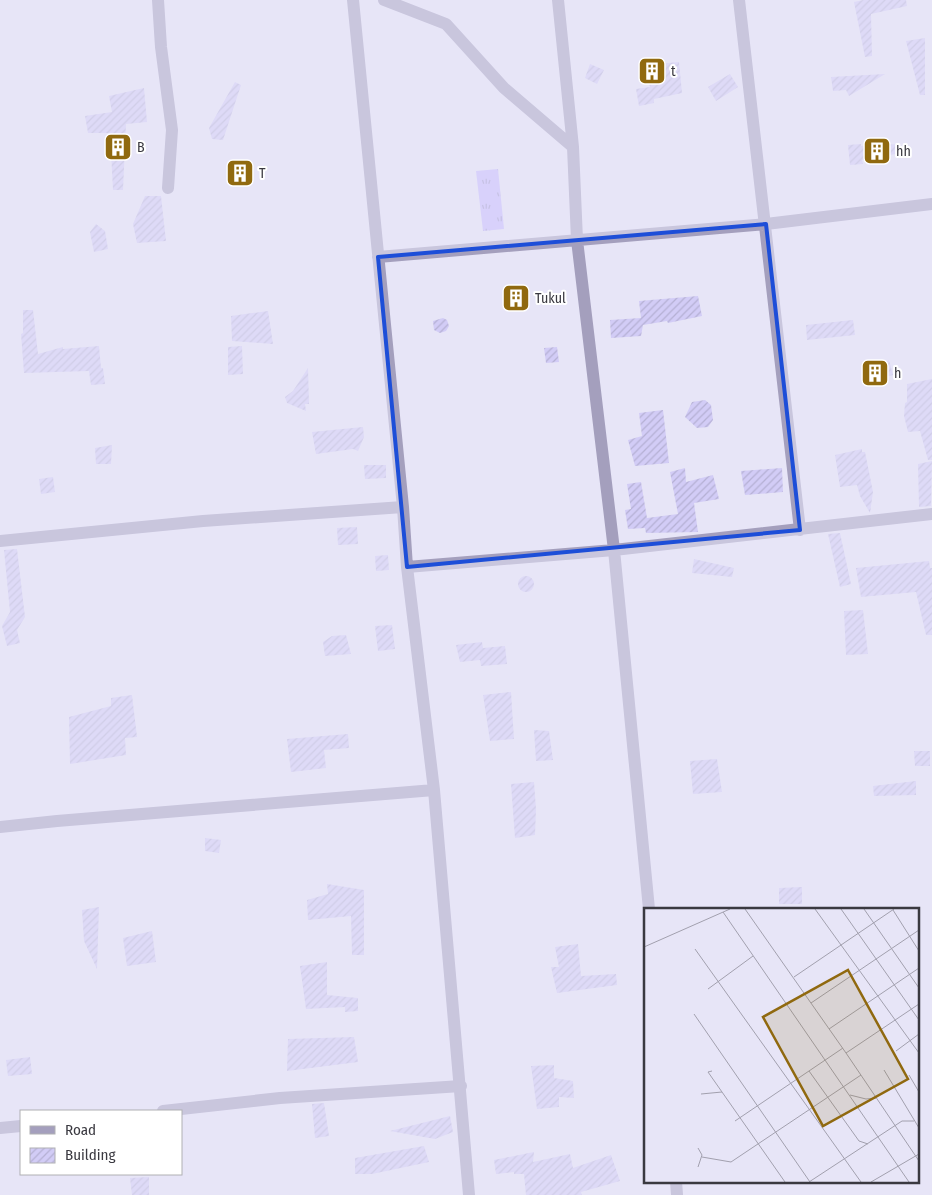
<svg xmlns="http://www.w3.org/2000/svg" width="932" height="1195" viewBox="0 0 932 1195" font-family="'Fira Sans Condensed',sans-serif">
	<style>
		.park { fill: url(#park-tufts) }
		.building { fill: url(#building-hatch) }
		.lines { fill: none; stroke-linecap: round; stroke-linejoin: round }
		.street { stroke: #a49fbd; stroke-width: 12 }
		.marked { fill: none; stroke: #1d4ed8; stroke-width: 4; stroke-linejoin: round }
		.labels { text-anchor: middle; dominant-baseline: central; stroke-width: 4; stroke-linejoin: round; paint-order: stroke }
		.poi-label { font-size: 14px; fill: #3a3940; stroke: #fff; text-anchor: start }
		.inset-road { fill: none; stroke: #a2a0ae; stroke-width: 1 }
		.view { fill: #90690f; fill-opacity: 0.15; stroke: #90690f; stroke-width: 2.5 }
		.inset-edge { fill: none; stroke: #3a3940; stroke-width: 2.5 }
	</style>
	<defs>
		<pattern id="park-tufts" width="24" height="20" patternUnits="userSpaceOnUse" patternTransform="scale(1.25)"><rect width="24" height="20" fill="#c5b9fe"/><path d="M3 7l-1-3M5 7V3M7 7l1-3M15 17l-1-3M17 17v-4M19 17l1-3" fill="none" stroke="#a197cf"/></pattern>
		<pattern id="building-hatch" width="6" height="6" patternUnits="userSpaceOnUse" patternTransform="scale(1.25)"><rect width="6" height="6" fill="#d2ccf6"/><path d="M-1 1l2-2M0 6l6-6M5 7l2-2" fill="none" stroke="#b5b0d4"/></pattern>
	</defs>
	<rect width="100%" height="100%" fill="#e7e5f7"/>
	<path class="park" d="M498 169 504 229 483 231 476 171Z"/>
	<path class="building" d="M863 0H906L907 6 871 14 872 56 865 57 854 2Z
		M925 38V95H920L906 41Z
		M679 62 682 93 654 99V103L639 106 636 89 650 87 645 65Z
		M590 64 604 70 597 84 585 78Z
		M730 74 738 87 716 101 708 87Z
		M885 74 849 96 846 90 833 91 831 77Z
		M235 82 241 85 223 140 212 139 209 128Z
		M144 88 147 122 126 124 123 190H113L110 133H88L85 116 112 112 109 96Z
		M861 144V146L900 144 901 153 862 160 863 164 850 165 848 145Z
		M145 196H161L166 241 137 243 133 224Z
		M96 224 105 231 108 249 94 252 90 232Z
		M698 296 702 316 668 323 667 321 643 325 641 336 611 338 610 320 641 318 639 301Z
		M23 310H33L38 354 63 347V349L99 346 101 368H103L105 384 91 385 89 371 24 373 21 334 23 333Z
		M268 311 273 344 232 341 231 316Z
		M443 318 447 320 449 326 446 331 440 333 434 330 433 321Z
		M853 320 855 335 807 340 806 325Z
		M242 346 243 374 228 375V347Z
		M557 347 559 362 546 363 544 348Z
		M889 360 893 375 866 382 863 369Z
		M308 368 309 404H305L306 411 287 403 285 397 293 391Z
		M932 379V460H928L920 431 908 432 904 416 905 403 907 402V384Z
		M705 400 711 405 713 420 708 427 697 428 685 417 692 402Z
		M663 410 669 463 635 466 628 440 642 436 639 413Z
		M363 427 364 437 358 451 353 449 316 454 312 432Z
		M112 445 111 464H96L95 448Z
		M862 449V452H865L873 492 870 513 860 496 857 485 840 487 835 455Z
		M932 461 931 506 919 507 918 464Z
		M364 465H386V478L365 479Z
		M685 468 686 482 713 475 719 499 694 503 698 532 646 533 645 528 628 529 625 510 631 509 627 484 641 482 647 518 678 514 670 472Z
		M782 468 783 492 745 495 741 471Z
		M53 477 55 492 41 494 39 479Z
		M357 527 358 544 338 545 337 528Z
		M840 533 851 584 840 587 828 534Z
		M17 549 25 617 17 630 20 643 7 646 2 626 10 612 4 550Z
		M388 555 389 570 376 571 375 556Z
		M694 559 734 568 732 577 692 573Z
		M929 561 930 568H932V635H926L916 592 861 597 856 568Z
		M518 584a8 8 0 1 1 16 0a8 8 0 1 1-16 0Z
		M863 610 868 654 846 655 844 611Z
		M392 625 395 649 378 651 375 626Z
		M346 635 351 654 325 656 323 642 332 636Z
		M482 642 483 648 505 646 507 664 481 666 480 660 460 662 456 645Z
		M511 692 514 739 490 741 483 695Z
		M132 695 137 737 125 738 126 755 70 764 69 717 111 706V698Z
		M534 730 549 731 553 760 536 761Z
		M348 734 349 748 324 750 326 768 291 772 287 739Z
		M914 751H930V766H915Z
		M717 759 722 792 693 794 690 761Z
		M916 781V795L874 796 873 786Z
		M534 782 536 809 535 835 515 838 511 784Z
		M205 838 221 840 219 853 205 851Z
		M327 884 364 890V955H352L351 916 308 920 307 900 328 894Z
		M802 887V904H779V888Z
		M99 907 97 969 84 941 82 910Z
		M152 931 156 962 127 966 123 938Z
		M578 944 581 976 616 974 617 985 557 993 551 967H559L555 947Z
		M327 962V995L358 998V1011L345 1012V1007L306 1009 300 966Z
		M354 1037 358 1062 287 1071 288 1039Z
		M30 1057 32 1074 8 1076 6 1060Z
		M554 1065V1078L573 1081 574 1098 559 1097V1107L537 1109 531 1066Z
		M324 1103 329 1136 315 1138 312 1104Z
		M450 1116 453 1132 435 1139 390 1131Z
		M424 1146 429 1162 372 1174H355V1158Z
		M534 1152 533 1162 570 1154 573 1168 611 1155 620 1181 581 1192 582 1195H526L524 1174H514V1172L496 1174 494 1160Z
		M149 1177V1195H132L130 1178Z"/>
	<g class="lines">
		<path class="street" d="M158 0 161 47 172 130 168 188
			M353 0 403 507
			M384 0 446 24 504 88 573 147
			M558 0 573 147 577 240 614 550 649 909
			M739 0 800 530
			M378 257 766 224 932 204
			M0 541 203 521 403 507 407 567 434 790 469 1195
			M407 567 614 550 932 514
			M0 827 57 821 434 790
			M163 1111 280 1098 461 1086
			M0 1128 21 1126
			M676 1181 677 1195"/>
	</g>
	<path d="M0 0H932V1195H0ZM766 224 800 530 407 567 378 257Z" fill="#e7e5f7" fill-opacity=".55" fill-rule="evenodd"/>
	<path class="marked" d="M766 224 800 530 407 567 378 257Z"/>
	<defs>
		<g id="building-square" transform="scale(1.4375)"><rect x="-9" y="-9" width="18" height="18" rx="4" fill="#90690f" stroke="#fff"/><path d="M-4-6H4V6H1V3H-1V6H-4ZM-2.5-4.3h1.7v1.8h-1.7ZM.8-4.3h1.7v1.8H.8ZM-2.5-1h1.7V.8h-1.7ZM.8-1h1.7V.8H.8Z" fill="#fff"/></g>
	</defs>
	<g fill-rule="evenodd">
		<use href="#building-square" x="652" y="71"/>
		<use href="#building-square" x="118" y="147"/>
		<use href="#building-square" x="877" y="151"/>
		<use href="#building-square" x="240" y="173"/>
		<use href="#building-square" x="516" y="298"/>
		<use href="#building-square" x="875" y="373"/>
	</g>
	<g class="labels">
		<g class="poi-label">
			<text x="671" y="71">t</text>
			<text x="137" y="147">B</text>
			<text x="896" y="151">hh</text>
			<text x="259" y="173">T</text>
			<text x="535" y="298">Tukul</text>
			<text x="894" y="373">h</text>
		</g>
	</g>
	<g transform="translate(644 908)">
		<rect width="275" height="275" fill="#e7e5f7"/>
		<path class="inset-road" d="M101 1 202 145 275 96M171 1 275 145M197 1 275 112M220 1 275 80M249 2 275 43M79 4 265 274M0 39 86 1M51 41 217 274M150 69 250 1M64 81 109 48M167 95 275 22M50 106 166 274M185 121 275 60M252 143 275 126M202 145 275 253M240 162 275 220M68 163 64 164 141 274M165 163 215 233 224 236M265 167 275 184M57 186 78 184M206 187 222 191 232 190M91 213 199 140M54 240 58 247 54 259M58 249 87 254 217 167M165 274 258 213H270M227 274 275 246"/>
		<path class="view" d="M204 62 264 171 179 218 119 109Z"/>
		<rect width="275" height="275" class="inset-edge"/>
	</g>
	<rect x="20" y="1110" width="162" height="65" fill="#ffffff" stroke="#b0b0b3"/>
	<rect x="30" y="1126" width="25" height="8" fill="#a49fbd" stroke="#b0b0b3"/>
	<text x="65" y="1135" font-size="15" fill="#3a3940">Road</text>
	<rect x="30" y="1148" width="25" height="15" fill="url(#building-hatch)" stroke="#b0b0b3"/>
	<text x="65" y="1160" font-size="15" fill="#3a3940">Building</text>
</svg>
